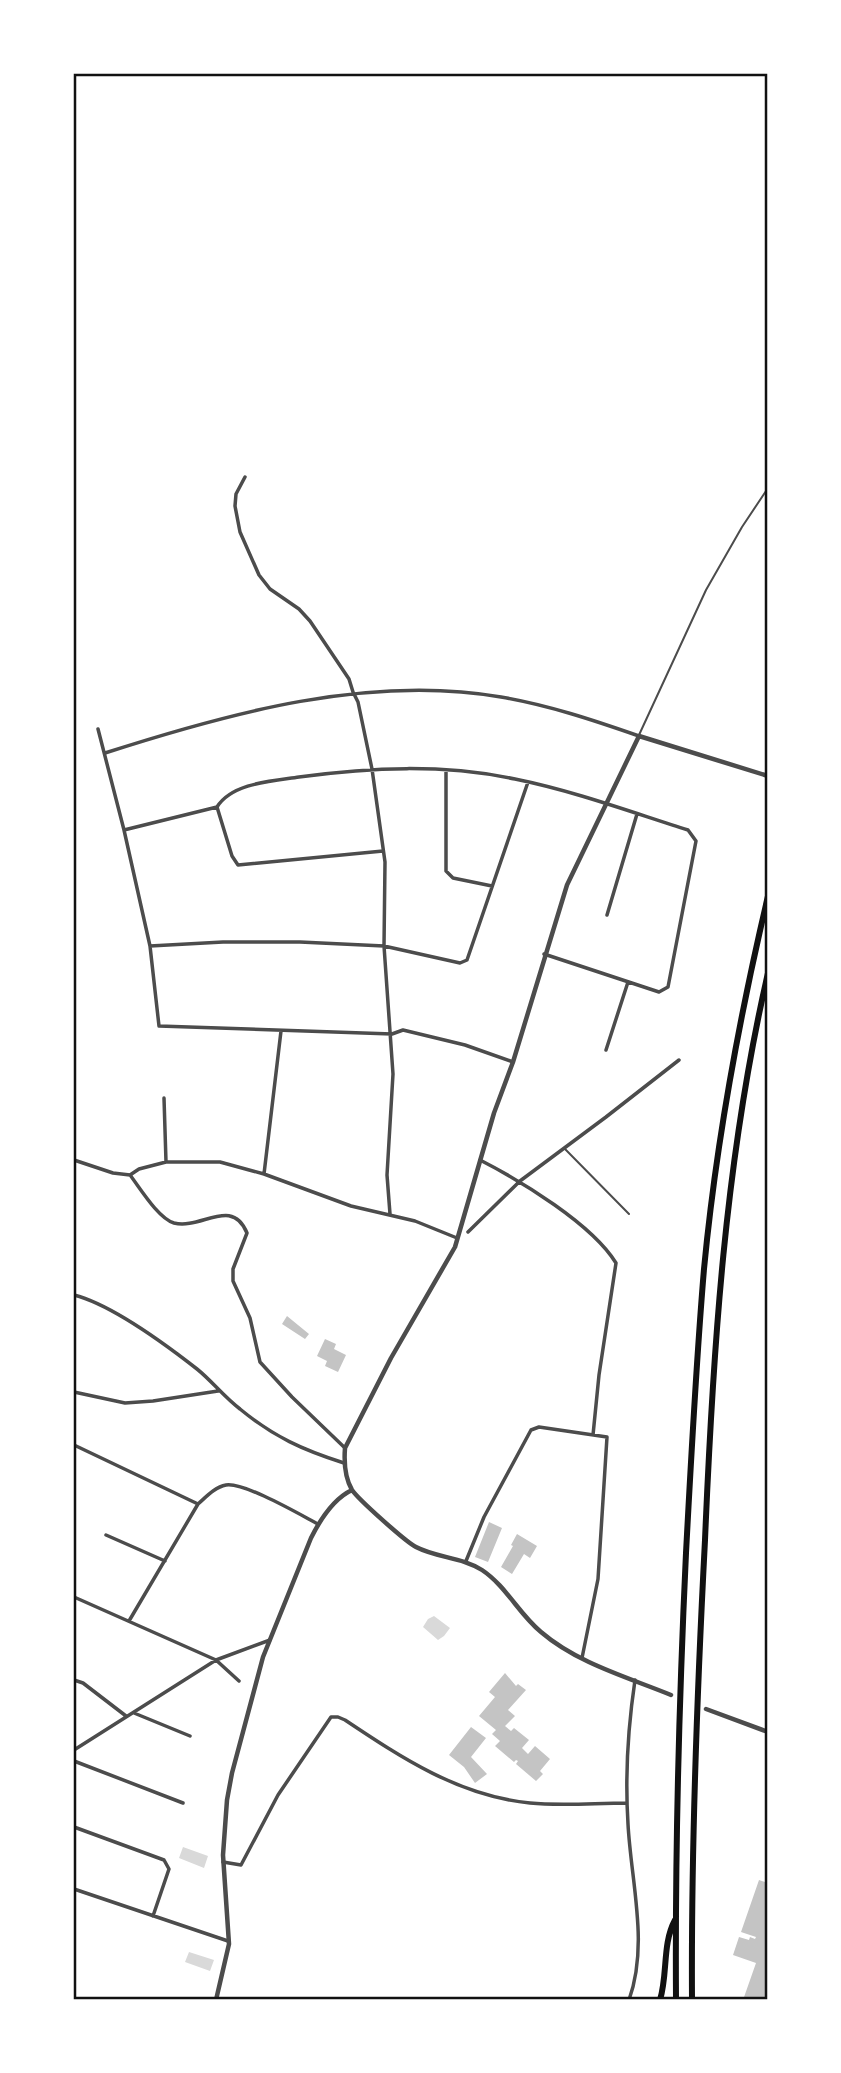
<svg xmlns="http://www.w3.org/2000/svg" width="841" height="2073" viewBox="0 0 841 2073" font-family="'Fira Sans',sans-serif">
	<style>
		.water { fill: #d9d9d9 }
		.building { fill: #c4c4c4 }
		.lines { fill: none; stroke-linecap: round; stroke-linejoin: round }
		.service { stroke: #4c4c4c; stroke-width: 2 }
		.minor { stroke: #4c4c4c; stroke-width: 3.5 }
		.tertiary { stroke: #4c4c4c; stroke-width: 4.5 }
		.motorway { stroke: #111; stroke-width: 6 }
		.neatline { fill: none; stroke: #111; stroke-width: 2.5 }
	</style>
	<rect width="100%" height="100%" fill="#fff"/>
	<path class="water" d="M434 1616 450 1628 444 1636 438 1640 423 1627 428 1619Z
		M183 1847 208 1856 204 1868 179 1858Z
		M189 1952 214 1960 210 1971 185 1962Z"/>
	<path class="building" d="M287 1316 309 1334 305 1339 282 1324Z
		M325 1339 336 1344 334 1349 346 1355 338 1372 325 1366 327 1361 317 1356Z
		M489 1522 502 1528 488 1562 475 1557Z
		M517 1534 537 1546 530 1558 524 1554 512 1574 501 1567 513 1546 511 1545Z
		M505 1673 516 1686 518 1684 526 1690 508 1710 515 1716 505 1726 511 1731 514 1728 529 1740 522 1748 528 1754 535 1746 550 1759 540 1771 543 1774 536 1781 516 1764 518 1761 516 1760 514 1762 495 1746 500 1741 492 1734 496 1730 479 1716 495 1697 489 1692Z
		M471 1727 486 1738 471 1757 487 1774 475 1783 464 1767 449 1755Z
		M759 1880 768 1883V2000H743L756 1963 733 1955 739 1937 749 1940 750 1937 755 1939 756 1937 741 1932Z"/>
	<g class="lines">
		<path class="service" d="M639 735 706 590 742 527 768 488
			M565 1149 629 1214"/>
		<path class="minor" d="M245 477 236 494 235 506 240 532 259 575 270 589 299 609 310 621 349 679 353 692 358 702 372 769 385 862 384 946 393 1074 387 1175 390 1214
			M98 729 124 830 150 946 159 1026 392 1034 403 1030 465 1045 513 1062
			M105 753C229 713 370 674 501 697 548 705 593 720 639 736
			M446 770V871L453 878 492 886
			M217 807 232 856 238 865 383 851
			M124 830 217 807C232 783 272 781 299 777 371 767 443 764 515 779 574 791 631 812 688 830L696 841 668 987 659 992 544 954
			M607 915 637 814
			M150 946 223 942H300L384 946 460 963 467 960 528 782
			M606 1050 628 982
			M164 1098 166 1162
			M74 1160 113 1173 130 1175 139 1169 166 1162H220L264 1174 351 1206 415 1221 457 1238
			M480 1160C521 1181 592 1224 616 1263L599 1375 593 1435
			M264 1174 281 1031
			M130 1175C140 1188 158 1218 174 1223 201 1230 232 1196 247 1233L233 1269V1281L250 1318 260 1362 292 1397 345 1448
			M468 1232 520 1181 606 1117 679 1060
			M74 1295C113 1305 165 1344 197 1369 212 1381 224 1397 240 1409 274 1437 303 1450 344 1463
			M74 1392 125 1403 153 1401 218 1391
			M74 1445 198 1504
			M106 1535 165 1561
			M466 1561 484 1517 531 1430 539 1427 607 1437 598 1579 582 1658
			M74 1597 216 1660 239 1681
			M129 1621 198 1504C206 1497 215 1487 226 1485 244 1482 299 1514 318 1524
			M74 1680 83 1683 126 1716
			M134 1713 190 1736
			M74 1750 216 1660 270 1640
			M74 1761 183 1803
			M74 1827 164 1860 169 1869 153 1916
			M223 1862 241 1865 278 1795 331 1717H338L345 1720C402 1758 459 1796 530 1803 562 1806 595 1803 627 1803
			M74 1889 228 1941
			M629 2000C649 1944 631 1882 628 1824 625 1776 628 1727 635 1680"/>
		<path class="tertiary" d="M671 1695C627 1677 577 1663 541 1632 519 1614 506 1586 482 1570 462 1557 437 1558 416 1547 406 1542 359 1500 352 1490 345 1478 344 1461 345 1448L391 1358 455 1247 494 1113 513 1062 567 885 639 736 768 776
			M706 1709 768 1732
			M216 2000 229 1944 223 1855 227 1800 232 1773 263 1657 311 1538C320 1520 333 1499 352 1490"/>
		<path class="motorway" d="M660 2000C668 1974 662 1944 675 1920
			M676 2000C675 1851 679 1702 686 1553 691 1459 696 1364 704 1269 716 1143 739 1019 768 896
			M692 2000C691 1846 697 1693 705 1540 713 1350 725 1159 768 973"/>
	</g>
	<rect width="841" height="2073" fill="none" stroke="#ffffff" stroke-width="150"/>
	<rect x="75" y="75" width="691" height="1923" class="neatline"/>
</svg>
